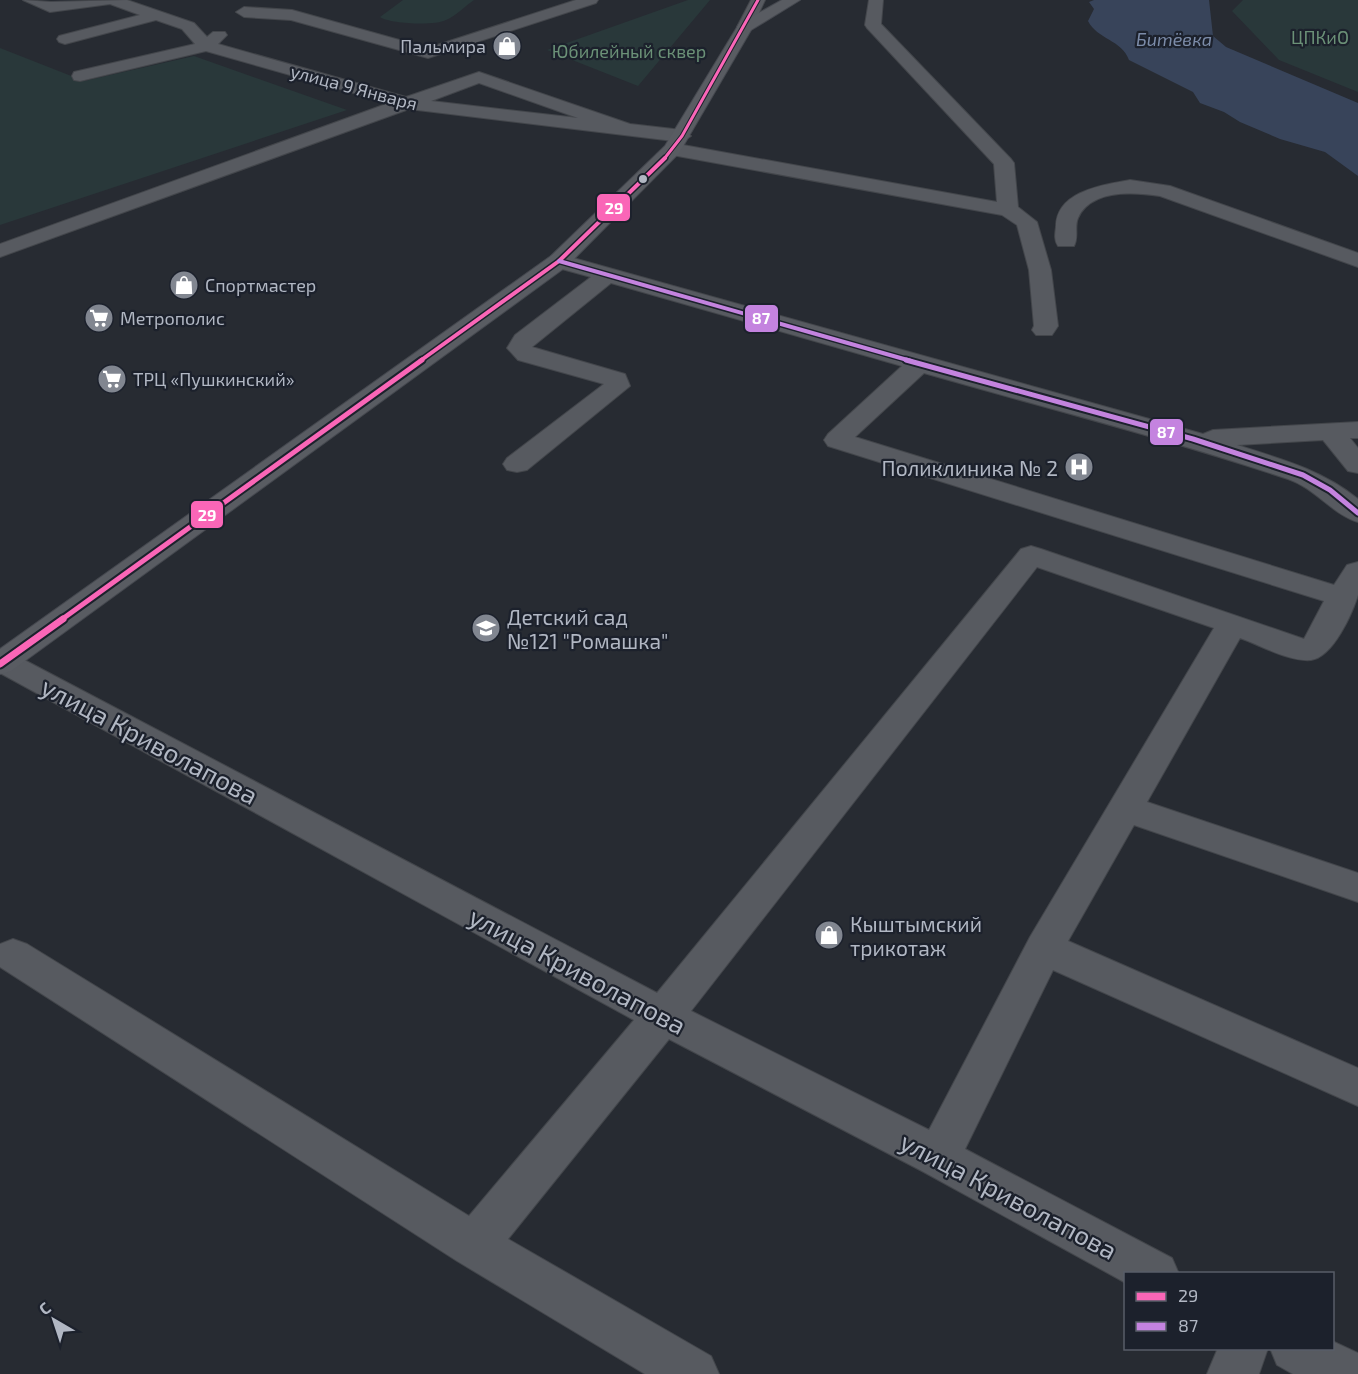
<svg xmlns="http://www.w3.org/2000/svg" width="1358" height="1374" viewBox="0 0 1358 1374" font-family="'Exo 2',sans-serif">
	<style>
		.green { fill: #29383a }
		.water { fill: #38445a }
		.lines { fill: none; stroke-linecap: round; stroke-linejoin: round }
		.minor-casing { stroke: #43464b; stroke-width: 2 }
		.major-casing { stroke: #45484f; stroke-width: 2 }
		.minor { fill: #575a60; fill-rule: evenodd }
		.major { fill: #595c62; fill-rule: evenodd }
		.bus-1-far3-casing { stroke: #1c212c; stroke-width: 5 }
		.bus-1-far2-casing { stroke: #1c212c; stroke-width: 7 }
		.bus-1-far1-casing { stroke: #1c212c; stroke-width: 9 }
		.bus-1-casing { stroke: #1c212c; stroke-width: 11 }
		.bus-2-far1-casing { stroke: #1c212c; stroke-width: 7 }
		.bus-2-casing { stroke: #1c212c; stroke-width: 9 }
		.bus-1-far3 { stroke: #fa66b7; stroke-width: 3 }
		.bus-1-far2 { stroke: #fa66b7; stroke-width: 4 }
		.bus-1-far1 { stroke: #fa66b7; stroke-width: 5 }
		.bus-1 { stroke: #fa66b7; stroke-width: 7 }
		.bus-2-far1 { stroke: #c483df; stroke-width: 4 }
		.bus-2 { stroke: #c483df; stroke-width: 5 }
		.bus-dot { fill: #b1b7c3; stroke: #1c212c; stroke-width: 2 }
		.labels { text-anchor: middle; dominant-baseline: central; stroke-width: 4.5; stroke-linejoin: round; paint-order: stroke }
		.far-park-label { font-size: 18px; fill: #6b9177; stroke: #1c212c }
		.far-water-label { font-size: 18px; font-style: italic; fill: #7c8ca9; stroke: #1c212c }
		.far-poi-label { font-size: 18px; fill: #b1b7c3; stroke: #1c212c; text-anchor: start }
		.far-street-label { font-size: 18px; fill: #b1b7c3; stroke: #1c212c }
		.poi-label { font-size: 21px; fill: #b1b7c3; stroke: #1c212c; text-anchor: start }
		.near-street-label { font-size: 26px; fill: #b1b7c3; stroke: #1c212c }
		.line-badge { stroke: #1c212c; stroke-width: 2 }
		.badge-label { font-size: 16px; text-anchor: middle; font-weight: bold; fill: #fff }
	</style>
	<rect width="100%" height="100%" fill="#272b32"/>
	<path class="green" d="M403 0H474C465 6 456 16 446 20 435 26 390 24 380 17Z
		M688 0H710L638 86 547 50Z
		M1243 0H1358V92L1279 60 1232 11Z
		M0 48 84 81 194 56 347 110 0 225Z"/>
	<path class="water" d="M1094 0H1209L1213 36 1226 47 1358 103V176L1325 152 1280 139 1240 122 1224 112 1200 103 1193 92 1129 60C1122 40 1097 39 1088 21L1094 9 1089 2Z"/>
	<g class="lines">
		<g class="minor-casing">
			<path id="minor" d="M23 0 51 2 127 0 194 23 207 37 213 32H225L227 35 218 44 406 97 479 72 630 124 682 130 691 136 682 142 409 109 0 257V244L389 103 206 51 80 81 74 80 72 76 74 72 195 44 182 29 156 20 65 44 59 42 57 39 59 36 140 15 110 4 50 12ZM479 83 578 118 431 101Z
				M576 0H598L596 3 428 58 291 20 244 17 236 12 244 7 292 10 428 48Z
				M751 0H765L751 30H739L737 27Z
				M869 0H883L881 24 1011 159 1014 163 1018 207 1037 222 1051 270 1058 326 1052 335H1036L1032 330 1034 326 1029 270 1017 225 1002 215 672 155 663 149 672 143 997 202 994 164 867 28 865 25Z
				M1130 180 1170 186 1358 253V267L1160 196C1134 192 1091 189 1078 218 1074 227 1079 237 1074 246H1058C1054 240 1055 234 1056 227 1056 191 1103 185 1130 180Z
				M559 254 1203 434 1213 430 1358 422V438H1350L1358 448V473L1348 471 1323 440 1237 445C1281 459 1322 470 1358 499V522C1333 515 1315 488 1288 479 1168 439 1046 408 924 373L855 437 1334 585 1347 565 1358 562C1358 572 1358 585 1358 595 1352 614 1333 657 1311 660 1289 662 1260 645 1240 638L1147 802 1358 873V902L1134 825 1068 941 1358 1068V1106L1053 970 965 1149 1172 1258 1179 1274H1126V1283L922 1171 669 1039 508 1239 711 1356 719 1374H645L457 1261 0 967V944L13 939 27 944 469 1216 634 1020 0 673V650L11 653 657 993 1021 549 1031 546 1041 549 1304 639 1324 601 828 446 824 440 828 434 902 366 611 283 532 347 625 374 630 386 527 470 517 472 507 470 503 464 507 458 604 384 518 360 507 348 515 335 591 277 551 266 548 261 551 256ZM1037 567 1214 628 1030 937 929 1130 691 1011Z
				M1332 1341 1358 1353V1374H1293L1277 1365 1270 1348H1332Z
				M1218 1348H1268L1259 1374H1207Z"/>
		</g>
		<g class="major-casing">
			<path id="major" d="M782 0H800L751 30 679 153 567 266 11 671 0 674V649L551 256 665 146 739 24Z"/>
		</g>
		<use href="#minor" class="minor"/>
		<use href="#major" class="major"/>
		<g class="bus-1-far3-casing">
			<path id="bus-1-far3" d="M664 159 682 136 758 0"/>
		</g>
		<g class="bus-1-far2-casing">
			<path id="bus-1-far2" d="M420 361 559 261 665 158"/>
		</g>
		<g class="bus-1-far1-casing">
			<path id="bus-1-far1" d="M61 620 422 360"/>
		</g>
		<g class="bus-1-casing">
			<path id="bus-1" d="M0 664 63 619"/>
		</g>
		<g class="bus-2-far1-casing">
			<path id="bus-2-far1" d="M559 261 911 361"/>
		</g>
		<g class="bus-2-casing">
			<path id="bus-2" d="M906 360 1193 439 1303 475 1330 490 1358 513"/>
		</g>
		<use href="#bus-1-far3" class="bus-1-far3"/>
		<use href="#bus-1-far2" class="bus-1-far2"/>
		<use href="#bus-1-far1" class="bus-1-far1"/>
		<use href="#bus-1" class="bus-1"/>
		<use href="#bus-2-far1" class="bus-2-far1"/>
		<use href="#bus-2" class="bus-2"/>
	</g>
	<defs>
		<g id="shop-disc" transform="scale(1.5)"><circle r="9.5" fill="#818690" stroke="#1c212c"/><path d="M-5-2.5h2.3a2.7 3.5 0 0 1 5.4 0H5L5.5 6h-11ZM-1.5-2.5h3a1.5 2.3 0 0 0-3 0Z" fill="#fff"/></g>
		<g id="supermarket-disc" transform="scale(1.5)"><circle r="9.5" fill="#818690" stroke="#1c212c"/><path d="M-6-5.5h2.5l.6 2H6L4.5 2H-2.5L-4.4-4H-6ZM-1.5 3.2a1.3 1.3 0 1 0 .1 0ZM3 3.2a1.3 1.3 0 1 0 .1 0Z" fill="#fff"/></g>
		<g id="hospital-disc" transform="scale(1.5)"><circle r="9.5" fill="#818690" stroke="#1c212c"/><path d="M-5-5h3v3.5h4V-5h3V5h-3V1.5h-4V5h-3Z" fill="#fff"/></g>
		<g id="school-disc" transform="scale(1.5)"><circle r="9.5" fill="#818690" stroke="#1c212c"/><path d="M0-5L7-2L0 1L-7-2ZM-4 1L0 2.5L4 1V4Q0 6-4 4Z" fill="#fff"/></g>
	</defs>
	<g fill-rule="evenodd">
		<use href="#shop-disc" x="507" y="46"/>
		<use href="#shop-disc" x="184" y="285"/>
		<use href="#supermarket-disc" x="99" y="318"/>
		<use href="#supermarket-disc" x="112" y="379"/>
		<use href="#hospital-disc" x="1079" y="467"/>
		<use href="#school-disc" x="486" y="628"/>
		<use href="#shop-disc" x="829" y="935"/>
	</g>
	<circle class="bus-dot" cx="643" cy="179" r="5"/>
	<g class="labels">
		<g class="far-park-label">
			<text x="1320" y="37">ЦПКиО</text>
			<text x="629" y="51">Юбилейный сквер</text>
		</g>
		<g class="far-water-label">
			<text x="1174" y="39">Битёвка</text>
		</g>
		<g class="far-poi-label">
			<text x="486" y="46" text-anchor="end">Пальмира</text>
			<text x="205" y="285">Спортмастер</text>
			<text x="120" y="318">Метрополис</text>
			<text x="133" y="379">ТРЦ «Пушкинский»</text>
		</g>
		<g class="far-street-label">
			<text transform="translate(354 87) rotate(15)">улица 9 Января</text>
		</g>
		<g class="poi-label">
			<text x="1058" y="467" text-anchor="end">Поликлиника № 2</text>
			<text x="507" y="616">Детский сад<tspan x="507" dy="24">№121 "Ромашка"</tspan></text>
			<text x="850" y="923">Кыштымский<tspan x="850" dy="24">трикотаж</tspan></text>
		</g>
		<g class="near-street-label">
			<text transform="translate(150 740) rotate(28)">улица Криволапова</text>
			<text transform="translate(578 970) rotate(28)">улица Криволапова</text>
			<text transform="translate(1009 1195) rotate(28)">улица Криволапова</text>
		</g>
	</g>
	<g class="line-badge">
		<rect x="596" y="193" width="35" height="29" rx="6" fill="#fa66b7"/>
		<rect x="744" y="304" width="35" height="29" rx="6" fill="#c483df"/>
		<rect x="1149" y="418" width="35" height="28" rx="6" fill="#c483df"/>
		<rect x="190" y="500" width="34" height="29" rx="6" fill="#fa66b7"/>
	</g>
	<g class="badge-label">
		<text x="614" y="214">29</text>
		<text x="761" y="324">87</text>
		<text x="1166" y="438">87</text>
		<text x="207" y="521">29</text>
	</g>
	<rect x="1124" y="1272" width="210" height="78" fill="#1c212c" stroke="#585d68" stroke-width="1.5"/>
	<rect x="1136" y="1292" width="30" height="9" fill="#fa66b7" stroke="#585d68" stroke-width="1.5"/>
	<text x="1178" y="1302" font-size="18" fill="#b1b7c3">29</text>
	<rect x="1136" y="1322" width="30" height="9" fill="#c483df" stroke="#585d68" stroke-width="1.5"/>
	<text x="1178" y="1332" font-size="18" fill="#b1b7c3">87</text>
	<g transform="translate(54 1320) rotate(321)" stroke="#1c212c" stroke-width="4.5" paint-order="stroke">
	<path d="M0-4.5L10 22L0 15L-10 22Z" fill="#b1b7c3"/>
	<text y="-9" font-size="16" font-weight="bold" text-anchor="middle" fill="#b1b7c3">С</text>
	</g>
</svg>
